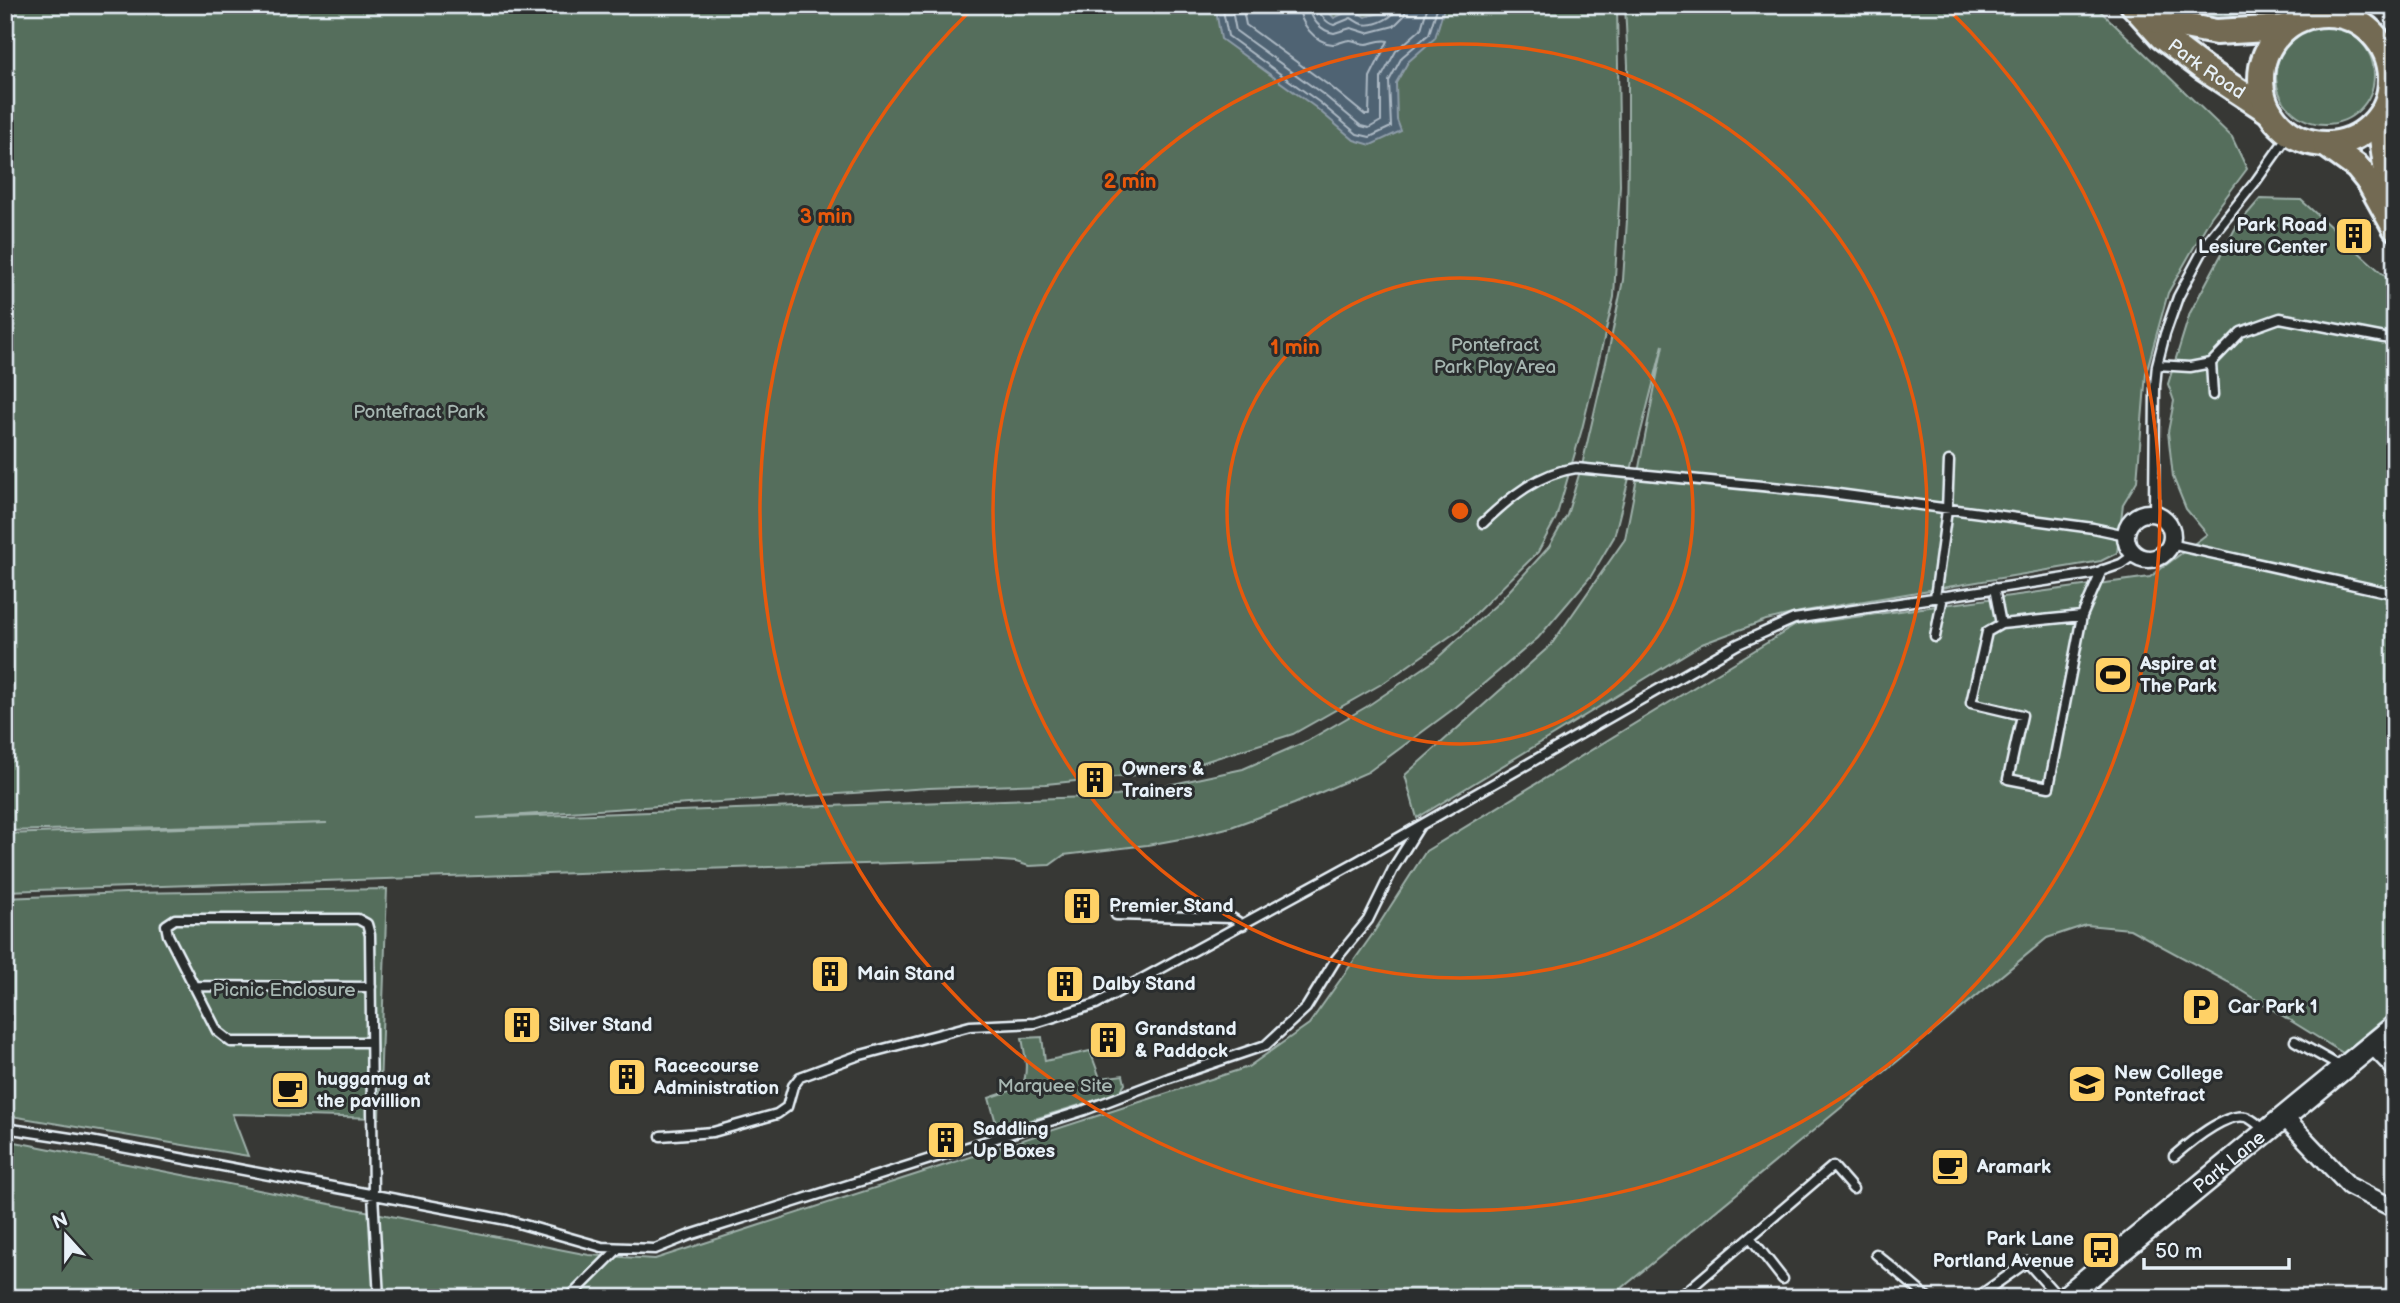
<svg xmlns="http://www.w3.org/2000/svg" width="2400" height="1303" viewBox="0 0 2400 1303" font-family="'Balsamiq Sans',sans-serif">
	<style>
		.green { fill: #556e5b; stroke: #9eb0aa; stroke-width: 2 }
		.water { fill: #506373; stroke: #8d9ca8; stroke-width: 2 }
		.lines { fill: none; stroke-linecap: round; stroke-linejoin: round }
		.shore { stroke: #abb8c3; stroke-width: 2 }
		.lane-casing { stroke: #e8f1f8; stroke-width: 13 }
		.street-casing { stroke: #e8f1f8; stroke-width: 21 }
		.secondary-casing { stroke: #e8f1f8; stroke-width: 26 }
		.primary-casing { stroke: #e8f1f8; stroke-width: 30 }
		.lane { stroke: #2a2d2e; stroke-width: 8 }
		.street { stroke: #2a2d2e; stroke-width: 16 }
		.secondary { stroke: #2a2d2e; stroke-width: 21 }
		.primary { stroke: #736b52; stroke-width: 24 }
		.ring { fill: none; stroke: #e8590c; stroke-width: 3.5 }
		.labels { text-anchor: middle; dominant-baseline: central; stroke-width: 6; stroke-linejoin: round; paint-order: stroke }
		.street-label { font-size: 19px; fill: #e8f1f8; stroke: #2a2d2e }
		.poi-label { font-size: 19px; font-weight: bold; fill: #e8f1f8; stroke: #2a2d2e; text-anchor: start }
		.park-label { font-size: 19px; fill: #a6b6b1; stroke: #2a2d2e }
		.centre { fill: #e8590c; stroke: #2a2d2e; stroke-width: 3.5 }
		.ring-label { font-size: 21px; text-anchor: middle; font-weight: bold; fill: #e8590c; stroke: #2a2d2e; stroke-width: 6; stroke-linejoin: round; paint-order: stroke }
	</style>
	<rect width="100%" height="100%" fill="#373835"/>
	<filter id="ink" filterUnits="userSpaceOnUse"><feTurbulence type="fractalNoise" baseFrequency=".0143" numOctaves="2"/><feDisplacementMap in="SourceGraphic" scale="14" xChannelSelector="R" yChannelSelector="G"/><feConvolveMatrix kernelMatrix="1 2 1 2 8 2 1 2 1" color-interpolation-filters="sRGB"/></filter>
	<g filter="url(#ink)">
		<path class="green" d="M5 5H1617L1620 185 1614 297 1582 429 1556 518 1538 552 1459 630 1385 682 1293 734 1175 771 1046 784 929 788 477 818 1117 796 1243 769 1307 741 1366 707 1434 661 1498 603 1549 547 1567 515 1583 461 1609 349 1623 280 1627 220 1628 152V65L1625 5H2094L2232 137 2247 169 2211 217 2168 293 2146 373 2137 481 2123 504 2117 553 2101 561 1805 611 1766 620 1702 644 1417 818 1405 775 1551 645 1625 539 1663 345 1614 537 1591 576 1538 638 1456 707 1368 772 1294 804 1231 827 1191 837 1147 845 1064 855 1050 865 1029 866 1016 862 988 860 5 891V834L327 823 5 831Z
			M2176 5H2268C2240 17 2203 21 2176 5Z
			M2276 75a49 49 0 1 1 98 0a49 49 0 1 1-98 0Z
			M2260 199 2301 200 2395 285V1010L2343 1053 2228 982 2130 929 2086 925 2047 938 1610 1298H5V1140L589 1255 655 1259 1248 1067 1309 1024 1372 935 1426 851 1796 625 2150 577 2207 534 2186 509 2173 477 2168 432 2174 401 2168 384 2190 313 2236 227Z
			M387 889 379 1118 232 1114 248 1156 5 1115V898L126 893Z
			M1042 1037 1045 1061 1090 1051 1100 1078 1123 1075 1125 1084 1119 1093 998 1130 989 1098 1022 1087C1029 1071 1025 1054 1022 1038Z"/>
		<path class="water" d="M1215 5H1323L1334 18 1353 9 1365 17 1387 11 1394 5H1445L1435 38 1408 62 1396 83 1397 120 1401 131 1371 145 1354 140 1315 107 1221 39Z"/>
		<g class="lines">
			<path class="shore" d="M1222 5 1228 36 1319 102 1357 134 1370 137 1391 127 1389 81 1402 57 1429 34 1438 5
				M1231 5 1236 31 1324 95 1361 126 1369 128 1381 121V78L1396 51 1421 29 1428 5
				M1242 5 1246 25 1331 87 1365 115H1369L1370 77 1388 41C1380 39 1374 43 1366 44 1360 44 1355 40 1350 40 1344 40 1339 44 1333 44 1315 43 1299 23 1299 5
				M1309 5C1310 19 1321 31 1334 33L1351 28 1367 33 1394 26 1404 16 1407 5
				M1318 5C1318 13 1326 23 1334 25L1351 18C1355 20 1358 23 1362 24 1375 27 1396 17 1398 5"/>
			<g class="lane-casing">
				<path id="lane" d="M2356 5 2360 23
					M2298 20 2310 5
					M2211 363 2213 395
					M2157 365 2190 367 2211 363 2241 332 2280 318 2395 340
					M2154 514 2155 386 2157 365 2165 334 2178 297 2208 241 2256 181 2290 133
					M1483 523C1510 497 1539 473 1576 468L1823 492 2093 528 2126 535
					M2170 544 2395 594
					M1994 588 2001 624 2082 616 2102 570
					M1935 597 1947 510 1949 461
					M2001 624 1987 632 1971 703 2022 715 2008 779 2049 787 2082 616
					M1935 637 1943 596
					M1116 915 1232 918 1243 925
					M193 986 371 987
					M2295 1041 2341 1067
					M371 1042H231L217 1031 168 935 166 925 175 919H358L367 924 370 935 373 1195 379 1298
					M5 1128 90 1141 507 1220 602 1247 655 1249 690 1235 1085 1110 1169 1078 1266 1045 1306 1008 1336 959 1368 920 1394 867 1419 827
					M661 1136 713 1132 777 1114 787 1107 793 1086 800 1077 857 1056 970 1026 1035 1023 1096 1004 1358 861 1738 644 1794 619 2092 574 2121 564 2135 554
					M2174 1156C2189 1143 2225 1112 2246 1117 2253 1119 2259 1126 2265 1130
					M1750 1237 1783 1279
					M1876 1254 1928 1298
					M569 1298 619 1248
					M1679 1298 1833 1166 1853 1189
					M1976 1298 2027 1262 2059 1298"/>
			</g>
			<g class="street-casing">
				<path id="street" d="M2379 41 2395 46
					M2390 88 2395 87
					M2126 536a23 23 0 1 1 46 0a23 23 0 1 1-46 0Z
					M2372 1045 2395 1069
					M2284 1117 2349 1186 2395 1209"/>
			</g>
			<g class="secondary-casing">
				<g id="secondary">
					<path id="s1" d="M2064 1298 2395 1026"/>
				</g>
			</g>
			<g class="primary-casing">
				<g id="primary">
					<path id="s2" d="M2133 5 2162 37 2203 68 2270 112"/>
					<circle cx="2326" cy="79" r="65"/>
					<path d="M2148 19 2216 32 2285 28"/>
					<path d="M2383 111 2382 138 2393 214"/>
					<path d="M2325 144 2357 167 2370 183 2395 228"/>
				</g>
			</g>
			<use href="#lane" class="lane"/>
			<use href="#street" class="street"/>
			<use href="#secondary" class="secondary"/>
			<use href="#primary" class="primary"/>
		</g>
	</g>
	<g class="ring">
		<circle cx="1460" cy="511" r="233"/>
		<circle cx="1460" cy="511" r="467"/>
		<path d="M1946 7A700 700 0 1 1 974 7"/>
	</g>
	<defs>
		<g id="building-square" transform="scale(2.0125)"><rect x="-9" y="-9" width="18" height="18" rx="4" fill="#ffd166" stroke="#2a2d2e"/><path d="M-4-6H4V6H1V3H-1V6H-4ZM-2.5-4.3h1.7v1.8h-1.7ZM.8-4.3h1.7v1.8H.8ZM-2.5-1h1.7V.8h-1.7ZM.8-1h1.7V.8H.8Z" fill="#111"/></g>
		<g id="stadium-square" transform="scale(2.0125)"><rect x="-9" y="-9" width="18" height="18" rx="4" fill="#ffd166" stroke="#2a2d2e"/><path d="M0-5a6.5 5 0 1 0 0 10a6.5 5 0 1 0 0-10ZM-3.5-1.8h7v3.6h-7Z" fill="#111"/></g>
		<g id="parking-square" transform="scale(2.0125)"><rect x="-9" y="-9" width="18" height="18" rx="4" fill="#ffd166" stroke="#2a2d2e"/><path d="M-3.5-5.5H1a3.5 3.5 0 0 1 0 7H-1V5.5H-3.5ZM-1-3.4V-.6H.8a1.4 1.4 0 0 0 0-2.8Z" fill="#111"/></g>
		<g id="university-square" transform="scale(2.0125)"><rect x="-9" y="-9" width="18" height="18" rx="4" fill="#ffd166" stroke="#2a2d2e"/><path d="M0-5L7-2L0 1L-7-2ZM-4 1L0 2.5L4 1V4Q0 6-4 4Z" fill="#111"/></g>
		<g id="cafe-square" transform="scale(2.0125)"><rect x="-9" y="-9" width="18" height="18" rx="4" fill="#ffd166" stroke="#2a2d2e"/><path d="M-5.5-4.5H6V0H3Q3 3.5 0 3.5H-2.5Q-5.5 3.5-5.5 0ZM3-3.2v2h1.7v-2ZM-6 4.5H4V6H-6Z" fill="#111"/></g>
		<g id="bus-square" transform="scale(2.0125)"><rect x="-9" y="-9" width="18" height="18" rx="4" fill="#ffd166" stroke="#2a2d2e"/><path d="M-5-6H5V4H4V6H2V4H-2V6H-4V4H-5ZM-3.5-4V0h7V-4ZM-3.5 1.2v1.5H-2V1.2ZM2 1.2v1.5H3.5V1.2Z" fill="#111"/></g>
	</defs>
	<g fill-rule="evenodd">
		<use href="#building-square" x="2354" y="236"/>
		<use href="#stadium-square" x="2113" y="675"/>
		<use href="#building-square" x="1095" y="780"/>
		<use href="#building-square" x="1082" y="906"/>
		<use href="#building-square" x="830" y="974"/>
		<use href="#building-square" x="1065" y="984"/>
		<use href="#parking-square" x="2201" y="1007"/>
		<use href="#building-square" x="522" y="1025"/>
		<use href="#building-square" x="1108" y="1040"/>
		<use href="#building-square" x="627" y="1077"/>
		<use href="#university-square" x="2087" y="1084"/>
		<use href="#cafe-square" x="290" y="1090"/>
		<use href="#building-square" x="946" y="1140"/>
		<use href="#cafe-square" x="1950" y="1167"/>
		<use href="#bus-square" x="2101" y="1250"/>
	</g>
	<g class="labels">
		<g class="street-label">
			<text stroke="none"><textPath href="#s2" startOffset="98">Park Road</textPath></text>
			<text stroke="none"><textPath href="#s1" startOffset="214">Park Lane</textPath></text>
		</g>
		<g class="poi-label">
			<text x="2327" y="225" text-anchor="end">Park Road<tspan x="2327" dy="22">Lesiure Center</tspan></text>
			<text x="2140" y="664">Aspire at<tspan x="2140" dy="22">The Park</tspan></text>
			<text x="1122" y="769">Owners &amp;<tspan x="1122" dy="22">Trainers</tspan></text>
			<text x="1109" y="906">Premier Stand</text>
			<text x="857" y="974">Main Stand</text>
			<text x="1092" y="984">Dalby Stand</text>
			<text x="2228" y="1007">Car Park 1</text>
			<text x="549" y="1025">Silver Stand</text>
			<text x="1135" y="1029">Grandstand<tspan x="1135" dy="22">&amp; Paddock</tspan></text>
			<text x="654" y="1066">Racecourse<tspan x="654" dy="22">Administration</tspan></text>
			<text x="2114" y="1073">New College<tspan x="2114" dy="22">Pontefract</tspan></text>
			<text x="317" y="1079">huggamug at<tspan x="317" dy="22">the pavillion</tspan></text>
			<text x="973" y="1129">Saddling<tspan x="973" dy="22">Up Boxes</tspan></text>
			<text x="1977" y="1167">Aramark</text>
			<text x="2074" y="1239" text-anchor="end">Park Lane<tspan x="2074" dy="22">Portland Avenue</tspan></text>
		</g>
		<g class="park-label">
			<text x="1495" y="345">Pontefract<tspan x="1495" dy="22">Park Play Area</tspan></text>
			<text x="419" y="412">Pontefract Park</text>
			<text x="284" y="990">Picnic Enclosure</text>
			<text x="1055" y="1086">Marquee Site</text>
		</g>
	</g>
	<circle cx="1460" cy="511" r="10" class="centre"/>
	<g class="ring-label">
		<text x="1130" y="188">2 min</text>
		<text x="826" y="223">3 min</text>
		<text x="1295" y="354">1 min</text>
	</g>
	<rect width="2400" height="1303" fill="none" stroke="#2a2d2e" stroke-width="28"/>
	<rect x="14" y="14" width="2372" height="1275" fill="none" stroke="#e8f1f8" stroke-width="2.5" filter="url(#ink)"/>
	<g transform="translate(66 1236) rotate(339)" stroke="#2a2d2e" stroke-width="5" paint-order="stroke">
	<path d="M0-5L12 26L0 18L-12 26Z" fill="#e8f1f8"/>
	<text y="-10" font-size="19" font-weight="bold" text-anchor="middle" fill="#e8f1f8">N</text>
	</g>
	<path d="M2144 1258v10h145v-10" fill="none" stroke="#e8f1f8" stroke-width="3.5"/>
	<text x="2155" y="1258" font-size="21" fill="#e8f1f8" stroke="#2a2d2e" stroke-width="5" paint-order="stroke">50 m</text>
</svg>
